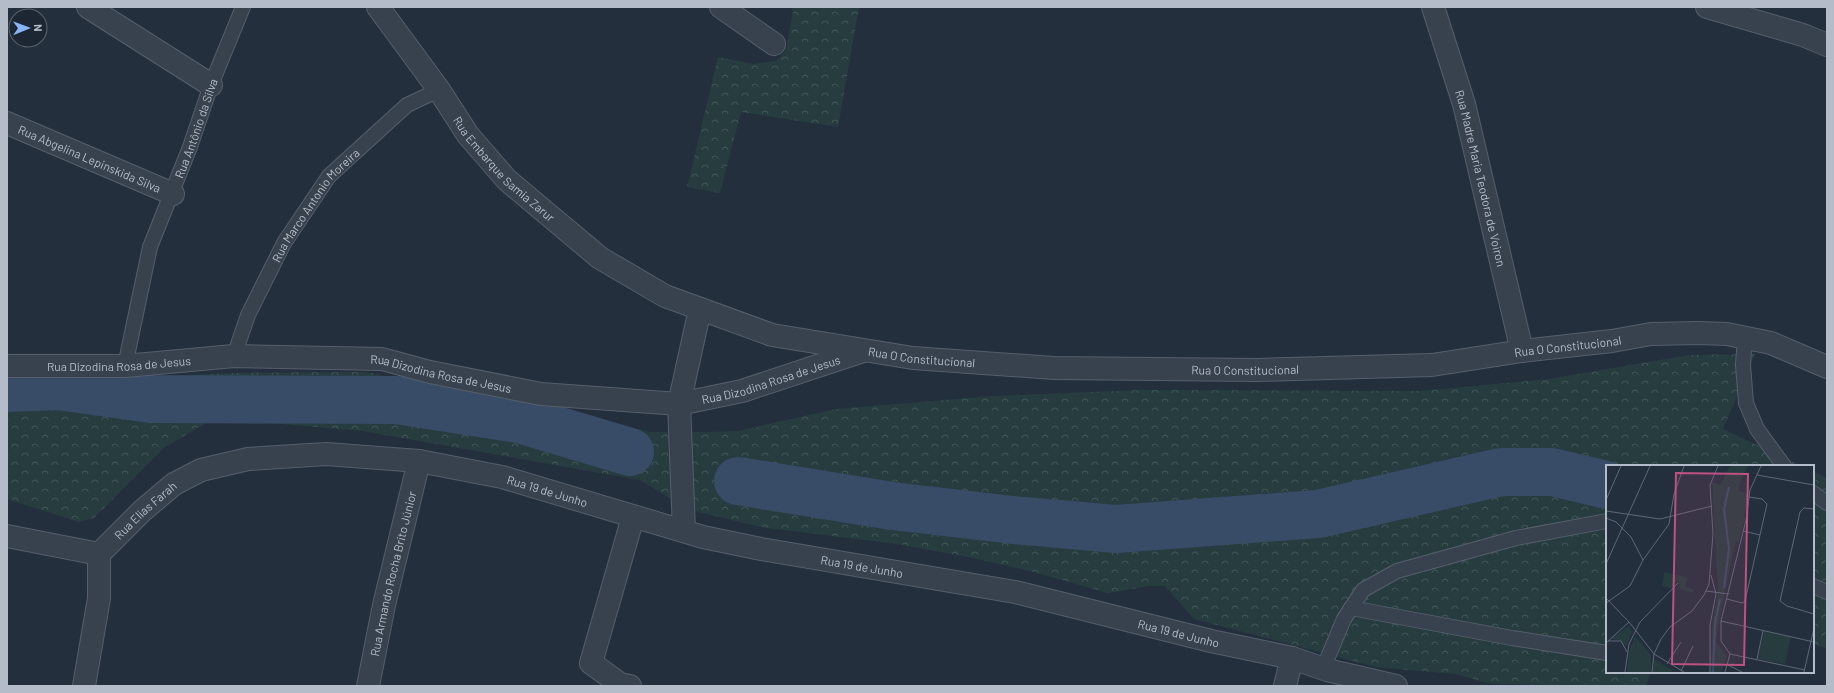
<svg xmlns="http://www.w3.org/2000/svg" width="1834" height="693" viewBox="0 0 1834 693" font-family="Barlow,sans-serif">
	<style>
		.forest { fill: url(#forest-crowns) }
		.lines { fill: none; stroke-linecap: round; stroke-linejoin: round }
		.river { stroke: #394c67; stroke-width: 48 }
		.lane-casing { stroke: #565f6c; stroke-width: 16 }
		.street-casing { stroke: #565f6c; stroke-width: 24 }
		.lane { stroke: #38414e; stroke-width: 14 }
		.street { stroke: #38414e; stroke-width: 22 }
		.labels { text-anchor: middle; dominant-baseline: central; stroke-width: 3; stroke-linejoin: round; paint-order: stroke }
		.street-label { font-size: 12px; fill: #b4bcc9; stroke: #1d2633 }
		.inset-river { fill: none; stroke: #394c67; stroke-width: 2 }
		.inset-road { fill: none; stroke: #5e6776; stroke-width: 1 }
		.view { fill: #bd5182; fill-opacity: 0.15; stroke: #bd5182; stroke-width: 2 }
		.inset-edge { fill: none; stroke: #b4bcc9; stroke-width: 2 }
	</style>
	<defs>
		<pattern id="forest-crowns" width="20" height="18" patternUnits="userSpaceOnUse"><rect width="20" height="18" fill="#263c3f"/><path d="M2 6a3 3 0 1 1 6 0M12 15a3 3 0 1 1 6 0" fill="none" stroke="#435659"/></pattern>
	</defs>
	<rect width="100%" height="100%" fill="#242f3e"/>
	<path class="forest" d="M791 7H859L838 127 741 112 720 193 687 187 718 57 753 64 776 61 786 50 793 12Z
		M1755 354 1723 429 1802 466H1607V672H1651L1646 686 1492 684 1455 674 1376 667 1194 619 1165 586H1149L1108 593 1026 570 968 557 897 544 761 527 690 510 640 480 362 431 214 418 164 448 94 518 79 522 7 499V379L126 378 231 373 365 372 471 392 650 432H708L738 431 836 409 993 396 1144 390 1420 391 1549 379 1689 355Z
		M1813 471 1827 478V649L1813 644Z"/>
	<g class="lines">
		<path class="river" d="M7 388 58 386 151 399 396 400 519 419 630 452
			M738 481 892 506 1013 520 1116 529 1318 514 1501 472H1552L1607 485"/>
		<g class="lane-casing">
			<g id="lane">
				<path d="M1750 338 1744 350 1743 365 1746 403 1757 429 1784 466"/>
				<path id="s1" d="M234 356 248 315 284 243 329 176 407 105 439 90"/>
				<path id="s2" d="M125 366 150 247 190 147 211 85 243 7"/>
				<path d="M1813 493 1827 503"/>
				<path d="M1813 586 1827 592"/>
				<path d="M1351 608 1512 638 1607 653"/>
				<path d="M1323 669 1344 619 1363 590 1397 571 1516 538 1607 521"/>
			</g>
		</g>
		<g class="street-casing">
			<g id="street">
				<path d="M88 7 211 85"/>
				<path id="s3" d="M378 7 439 90 468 135 507 180 600 258 665 296 772 335 913 358 1054 368 1257 370 1432 365 1522 351 1612 341 1651 334 1698 333 1727 334 1771 343 1827 367"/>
				<path d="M721 7 774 44"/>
				<path id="s4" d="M1433 7 1464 104 1522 351"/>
				<path d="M1707 7 1803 35 1827 45"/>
				<path id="s5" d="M7 123 173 194"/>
				<path id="s6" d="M7 366H125L234 356 382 359 430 372 541 394 679 404 742 391 863 351"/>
				<path d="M684 531 679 404 700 309"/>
				<path d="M7 536 99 554"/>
				<path id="s7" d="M84 686 99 598V554L142 511 174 484 201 470 248 459 326 454 419 461 502 477 703 537 761 549 1015 592 1211 641 1292 658 1327 670 1396 686"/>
				<path id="s8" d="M368 686 384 605 419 461"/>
				<path d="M630 686 620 684 591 663 633 517"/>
				<path d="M1285 686 1292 658"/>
			</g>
		</g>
		<use href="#lane" class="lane"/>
		<use href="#street" class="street"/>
	</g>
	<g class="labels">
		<g class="street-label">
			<text stroke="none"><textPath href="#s2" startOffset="249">Rua Antônio da Silva</textPath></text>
			<text stroke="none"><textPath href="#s5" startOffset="90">Rua Abgelina Lepinskida Silva</textPath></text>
			<text stroke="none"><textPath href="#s3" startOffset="206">Rua Embarque Samia Zarur</textPath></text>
			<text stroke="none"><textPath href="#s4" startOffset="178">Rua Madre Maria Teodora de Voiron</textPath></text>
			<text stroke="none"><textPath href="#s1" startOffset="173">Rua Marco Antonio Moreira</textPath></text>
			<text stroke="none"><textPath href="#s3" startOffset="1326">Rua O Constitucional</textPath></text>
			<text stroke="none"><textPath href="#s3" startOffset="678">Rua O Constitucional</textPath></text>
			<text stroke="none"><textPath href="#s6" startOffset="112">Rua Dizodina Rosa de Jesus</textPath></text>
			<text stroke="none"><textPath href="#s3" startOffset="1002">Rua O Constitucional</textPath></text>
			<text stroke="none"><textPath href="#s6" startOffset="436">Rua Dizodina Rosa de Jesus</textPath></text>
			<text stroke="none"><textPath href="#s6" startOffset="772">Rua Dizodina Rosa de Jesus</textPath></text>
			<text stroke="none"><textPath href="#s7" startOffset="618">Rua 19 de Junho</textPath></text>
			<text stroke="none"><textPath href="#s7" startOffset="197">Rua Elias Farah</textPath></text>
			<text stroke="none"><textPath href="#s7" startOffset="942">Rua 19 de Junho</textPath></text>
			<text stroke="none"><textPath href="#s8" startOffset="115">Rua Armando Rocha Brito Júnior</textPath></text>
			<text stroke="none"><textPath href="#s7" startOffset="1266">Rua 19 de Junho</textPath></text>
		</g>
	</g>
	<g transform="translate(1606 465)">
		<rect width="208" height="208" fill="#242f3e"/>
		<path d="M124 1H142L134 17 133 26 142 29 138 57 133 76 129 79 112 162 110 177 121 191 115 207H105L106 161 112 126 106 17 114 20ZM58 107 81 112 79 122 88 124 87 128 74 124 73 117H68L66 123 56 121ZM23 161 26 167 20 182 14 175 5 174ZM158 166 185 172 179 199 152 194ZM29 171 45 190V207H21L23 187ZM48 194 66 205V207H47Z" fill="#263c3f"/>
		<path d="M162 183 180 186 178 197 160 194Z" fill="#263c3f"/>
		<path class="inset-river" d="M118 123 123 84 118 44 123 22M107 207 109 158 114 134"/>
		<path class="inset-road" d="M155 1 144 25 140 55 115 156V176L124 189 199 205M151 10 208 20M0 35 15 1M208 44 198 43 194 47 174 136 181 141 208 149M0 46 54 54 106 41M0 53 10 57 25 72 37 95M137 66 154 70M0 99 44 1M100 126 123 129M0 133 23 157 48 189 78 207M121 134 136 138 139 136 154 70 161 39 156 34 143 32M0 138 24 121 37 95 63 59 68 29 78 1M115 156 208 177M2 176H15L21 187M0 178 23 157M151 194 157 166M61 199 75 177M122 200 136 207M75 206 87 181M19 207 23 179 34 157 72 118M46 207 48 189 55 174 64 162 86 146 98 130 103 119 107 69 104 20 112 1M104 207V160L110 129 105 110M119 207 124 189M198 207 208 163"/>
		<path class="view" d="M70 8 142 9 138 200 66 199Z"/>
		<rect width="208" height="208" class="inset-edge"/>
	</g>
	<rect width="1834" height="693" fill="none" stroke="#b4bcc9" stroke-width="16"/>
	<g transform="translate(28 28) rotate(89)"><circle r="19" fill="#1d2633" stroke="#59626f"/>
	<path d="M0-3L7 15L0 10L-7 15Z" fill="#8ab4f8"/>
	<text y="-6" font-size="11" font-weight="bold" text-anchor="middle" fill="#b4bcc9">N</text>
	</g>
</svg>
